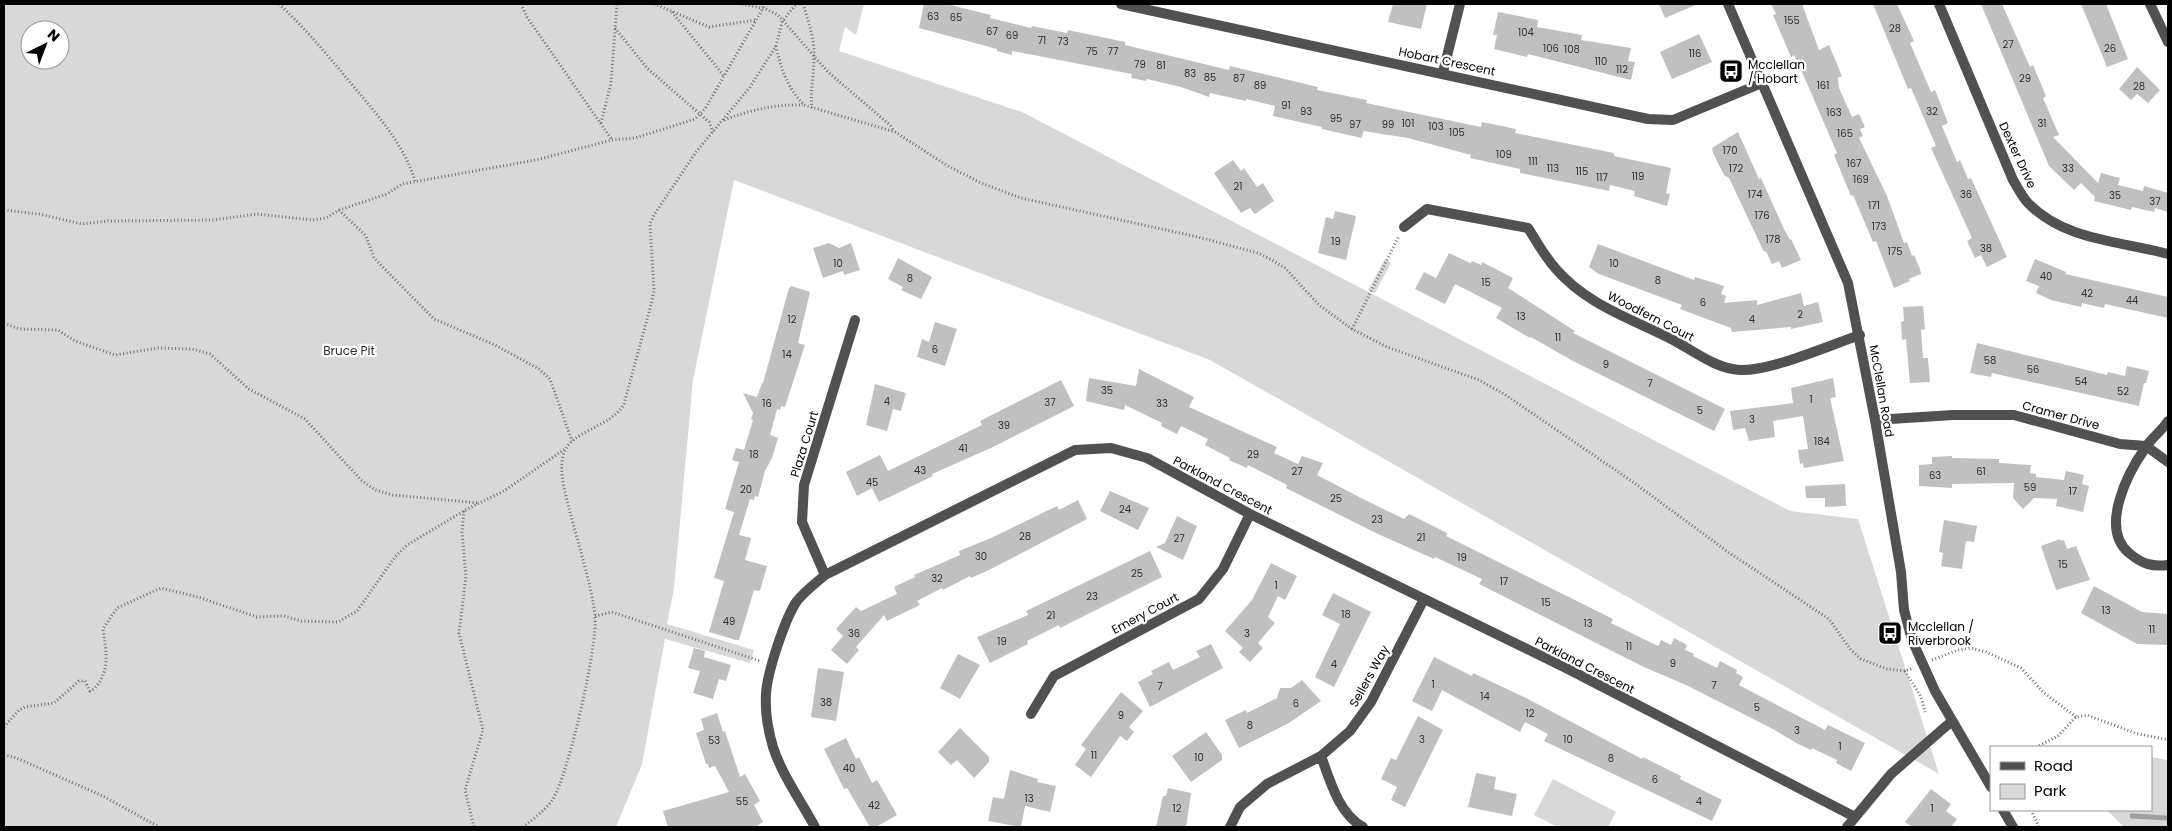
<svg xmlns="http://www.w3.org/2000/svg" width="2172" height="831" viewBox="0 0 2172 831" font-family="Poppins,sans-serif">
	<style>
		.green { fill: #d8d8d8; fill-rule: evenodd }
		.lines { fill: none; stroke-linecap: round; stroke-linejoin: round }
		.stream { stroke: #9f9f9f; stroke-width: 5 }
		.building { fill: #c0c0c0 }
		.path { stroke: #737373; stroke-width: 3; stroke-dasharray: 1 2.5; stroke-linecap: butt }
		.minor { stroke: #515151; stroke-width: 10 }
		.tertiary { stroke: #515151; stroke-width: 10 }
		.labels { text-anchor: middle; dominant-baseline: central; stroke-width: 4.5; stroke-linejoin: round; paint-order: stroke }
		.number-label { font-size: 10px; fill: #303030 }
		.street-label { font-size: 12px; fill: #000; stroke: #fff }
		.poi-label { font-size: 12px; fill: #000; stroke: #fff; text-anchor: start }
		.park-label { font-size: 12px; fill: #2f2f2f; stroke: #fff }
	</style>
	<rect width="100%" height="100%" fill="#fff"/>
	<path class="green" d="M4 4H864L856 35 845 27 839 51 1022 112 1790 511 1858 519 1939 774 1210 360 734 180 693 380 674 588 667 624 754 650 750 663 665 639 642 764 616 827H4ZM30 30H60V60H30Z
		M1385 259 1391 263 1375 293 1368 290Z
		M2151 757 2168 760V827H2124L2107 810H2151Z
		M1553 779 1616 812 1608 827H1558L1534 815Z"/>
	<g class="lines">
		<path class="stream" d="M2132 816 2168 818"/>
	</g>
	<path class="building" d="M924 4H946L991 15 990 18 1031 28 1032 26 1067 33 1068 30 1125 42V45L1229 70 1230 66 1318 87 1317 90 1367 100 1366 103 1481 127 1482 122 1516 129 1515 133 1614 153V156L1671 168 1666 193 1670 194 1667 206 1634 196 1635 191 1610 185 1609 191 1520 173V169L1470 158 1471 155 1408 138 1363 131 1362 138 1322 129V127L1273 116 1275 106 1246 99V101L1210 93 1209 97 1181 87 1147 79 1146 81 1131 78 1132 74 1012 51V55L997 51V49L919 28Z
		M1393 4H1427L1421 29 1388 22Z
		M1659 4H1698L1665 18Z
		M1771 4H1802L1819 50 1829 45 1842 76 1838 78 1839 88 1852 117 1859 114 1865 127 1860 129 1863 136 1859 138 1887 196 1904 243 1907 242 1912 256 1914 255 1920 269 1921 274 1909 279 1910 281 1894 288 1876 241 1873 242 1853 195 1851 196 1834 155 1837 153 1806 81 1794 55 1791 57 1773 15 1776 14Z
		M1873 4H1897L1914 41 1910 43 1931 92 1935 90 1948 123 1942 126 1957 162 1960 160 1968 179 1971 178 2007 257 1987 267 1981 255 1975 258 1967 241 1972 238 1931 148 1936 146 1911 88 1908 89Z
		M1981 4H2002L2030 67 2033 65 2046 96 2043 98 2059 135 2053 137 2098 183 2101 173 2120 178 2118 185 2143 191 2144 186 2168 193V212L2155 208 2154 212 2132 207 2131 210 2094 201 2095 197 2081 183 2074 190 2049 166Z
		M2081 4H2106L2128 59 2107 67Z
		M1498 12 1538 20 1537 27 1582 35 1581 40 1631 48 1628 61 1635 62 1631 80 1528 54 1527 57 1494 49 1497 35H1493Z
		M1699 34 1712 62 1672 79 1660 52Z
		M2137 67 2160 90 2148 103 2137 94 2131 100 2119 89Z
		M1738 132 1759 179 1761 178 1783 227 1790 240 1791 239 1801 260 1782 268 1779 261 1772 264 1766 251 1764 252 1729 178 1724 175 1713 153 1712 148Z
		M1233 160 1241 171 1244 168 1257 187 1263 183 1274 201 1255 214 1250 208 1241 213 1214 173Z
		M1335 211 1356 216 1346 260 1318 253 1326 217 1333 219Z
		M829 243 839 248 851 243 860 270 844 275 843 271 823 278 813 248Z
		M1598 244 1694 280 1695 277 1724 286 1721 294 1726 296 1724 303 1757 300V305L1801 293 1804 306 1818 302 1823 322 1791 329V327L1732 332 1731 328 1680 309 1682 305 1599 274 1589 267Z
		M1449 253 1470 263 1472 261 1481 265 1482 262 1513 278 1508 288 1575 331 1573 333 1725 409 1714 431 1573 361 1531 337 1530 338 1496 318 1502 308 1455 284 1445 304 1415 289 1424 272 1436 278Z
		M898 258 932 277 921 299 901 290 903 287 888 279Z
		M2035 259 2066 272 2065 274 2168 297V318L2105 304 2104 308 2082 303 2081 307 2051 300 2036 293 2039 286 2026 281Z
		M791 286 810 292 798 343 805 345 785 407 781 406 780 410 777 409 770 435 778 438 772 458 765 471 758 497 755 496 754 500 750 499 739 535 751 538 745 560 767 566 760 591 754 590 739 640H736L709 632 724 581 714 578 734 512 725 509 739 462 732 460 736 448 744 450 753 420 751 419 753 413 743 393 757 397 762 383H763L789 288Z
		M1923 306 1925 329 1921 330 1923 358H1928L1930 382 1910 383 1906 339 1902 340 1901 322 1904 321 1903 307Z
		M935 322 957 329 945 366 917 357 922 339 929 342Z
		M1977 343 2107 375 2108 372 2125 376 2127 366 2149 371 2146 383H2144L2139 406 1992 373 1991 377 1970 373Z
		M1139 369 1194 397 1189 407 1277 447 1274 453 1298 464 1302 456 1323 463 1317 475 1359 497 1404 519 1409 514 1447 533 1446 536 1613 619 1611 623 1658 646 1661 640 1671 645 1674 638 1687 645 1685 650 1694 654 1693 656 1717 668 1720 661 1737 670 1736 673 1743 677 1739 685 1825 730 1828 725 1865 743 1851 771 1836 763 1837 760 1812 748 1811 750 1798 744 1773 729 1686 685 1644 667 1479 584 1482 579 1435 557 1434 559 1378 534 1286 488 1287 485 1248 465 1247 468 1229 460 1230 458 1205 445 1208 439 1181 426 1177 434 1161 426 1162 423 1125 405 1124 410 1086 401 1089 378 1136 386Z
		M1833 378 1836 397 1830 398 1844 461 1804 468 1803 463 1800 464 1798 450 1808 449 1803 416 1773 421 1775 437 1749 441 1745 428 1733 430 1730 411 1793 403 1791 388Z
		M1061 380 1074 406 993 447 932 474 933 476 879 502 872 488 857 496 846 472 880 455 888 471 982 425 980 421Z
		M875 384 906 393 901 411 893 409 887 431 866 425Z
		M1952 456V458L1999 459V463L2031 465 2030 473 2036 474V477L2064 480 2066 471 2084 475 2082 484 2089 486 2083 512 2056 506 2057 499 2034 498 2023 509 2013 498 2014 483 1952 484V488L1919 486V465L1932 464V457Z
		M1845 484 1846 506 1825 507V498H1806L1805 486Z
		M1110 491 1149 508 1138 530 1100 511Z
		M1078 500 1087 519 989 570 971 578 970 576 943 590 942 588 917 601 920 605 887 621 884 615 856 647 859 650 847 664 831 650 843 636 836 629 856 607 861 611 897 594 894 587 915 577 914 575 960 555 959 551 991 538 1057 506 1059 510Z
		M1177 516 1197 526 1183 560 1156 547 1165 543Z
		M1944 520 1977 526 1974 542 1966 541 1962 569 1941 566 1943 553 1939 552Z
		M2060 539 2061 541 2064 540 2067 549 2076 546 2090 580 2056 590 2041 546Z
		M1150 551 1162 577 1060 628 1059 625 1027 641 1028 644 990 663 977 637 1028 615 1026 611Z
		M1271 563 1297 576 1285 600 1278 596 1268 617 1275 623 1258 643 1263 648 1250 662 1239 652 1243 648 1225 631 1252 600Z
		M2094 586 2142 612 2168 614V645L2137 644 2081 613Z
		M1333 593 1371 612 1334 687 1315 677 1340 624 1322 615Z
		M1211 644 1223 668 1150 707 1138 682 1153 674 1151 671 1169 662 1173 670 1200 657 1196 651Z
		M694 648 705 651 704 657 731 665 726 681 719 679 713 699 693 693 700 671 688 668Z
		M958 654 980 665 960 699 940 688Z
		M1434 657 1472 676 1473 673 1528 699 1642 759 1643 757 1681 776 1680 779 1722 800 1712 821 1544 741 1548 734 1525 722 1520 732 1442 690 1432 711 1412 701Z
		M818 668 844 672 836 721 811 717Z
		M1302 680 1321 701 1289 723 1239 748 1225 720 1246 710 1247 713 1277 698 1280 688H1291Z
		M1121 692 1143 711 1129 727 1134 732 1127 741 1120 736 1091 777 1075 765 1086 749 1081 745Z
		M717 713 723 732 725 731 740 777 745 774 760 801 754 805 763 822 755 827H668L663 811 729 792 715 766 709 768 708 764H706L696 733 704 730 701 719Z
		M1418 716 1443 730 1405 807 1391 800 1397 787 1381 779 1391 758 1396 760Z
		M960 728 989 757V762L974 778 957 760 951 765 938 752Z
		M1206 732 1222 755V760L1191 782 1172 756Z
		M846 738 856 759 859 757 872 783 877 780 897 815 876 827H870L847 788 844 789 824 749Z
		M1010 770 1038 779 1037 782 1056 786 1050 812 1025 806 1021 827 988 821 993 797 1004 799Z
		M1476 773 1496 777 1494 789 1517 794 1512 816 1468 807Z
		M1168 788 1191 793 1186 827H1156L1163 796H1166Z
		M1931 789 1951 804 1946 811 1957 819 1951 827H1912L1905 822Z"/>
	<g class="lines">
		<path class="path" d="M279 4C307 30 330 58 354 87 378 116 404 144 415 181
			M521 4 527 17 612 140
			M654 4 709 27 756 20
			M742 4 766 9 778 15 828 72 890 125 894 131
			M803 4C808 20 815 40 814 57 814 75 810 91 812 108
			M672 12 724 76
			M615 28 647 68 709 122 713 132
			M776 46C781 69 787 87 804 105L895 132 948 166 981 183 1021 198 1198 237 1258 253 1272 260 1285 268 1319 305 1352 329 1387 347 1479 380 1504 394 1633 482 1728 552 1829 619 1850 649 1861 659 1887 669 1905 671 1913 668
			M724 120C751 110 775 104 803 105
			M601 123 611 83 617 4
			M4 210 39 214 82 224 108 221 213 220 257 214 313 220 326 218 339 210 387 194 402 184 536 160 612 140 635 138 695 119 705 109 763 8 764 4
			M339 210 366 236 374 258 434 319 495 345 539 369 550 379 572 441
			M4 323 19 329 58 330 75 341 115 355 158 348 192 349 210 354 249 389 305 419 361 480 375 490 393 495 479 503
			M1352 329 1399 236
			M464 511 462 532 466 576 459 633 483 730 465 790 474 827
			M595 616 612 612 760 661
			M1932 660 1958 650 1970 648 1986 652 2021 668 2043 692 2076 717
			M1905 671 1921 697 1925 712
			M4 727 19 710 25 707 54 703 79 681H85L90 691 94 689C111 671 106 651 103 629L117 608 161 588 198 597 257 617 284 616 301 621 338 622 357 611 395 557 407 545 469 508 504 491 565 449
			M2036 747 2058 736 2076 717 2087 715 2135 733 2168 740
			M4 755 14 757 103 796 159 827
			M2031 810 2039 827
			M523 827C533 819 546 810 553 799 569 772 598 646 595 615 591 582 577 541 569 508 565 492 559 472 563 456 569 430 611 428 624 404L652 301 654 290 650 224 654 215 696 152 750 87 776 46 782 22 796 4"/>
		<path class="minor" d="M1121 4 1648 119 1673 120 1762 83
			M1939 4 2013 180C2018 188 2022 197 2028 203 2065 241 2121 241 2168 254
			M2150 4 2168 42
			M1443 72 1460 4
			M1404 227 1427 209 1528 228C1537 242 1545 257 1556 269 1588 306 1633 319 1675 341 1695 352 1717 369 1740 370 1769 372 1830 345 1860 335
			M1875 420 1953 415H2014L2120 444 2146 446
			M2168 421C2162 431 2152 437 2146 447 2128 472 2099 528 2129 553 2142 564 2152 567 2168 565
			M2146 446 2168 462
			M825 575 802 522 804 485 855 320
			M1031 714 1054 676 1199 599 1223 569 1250 514
			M1321 756C1330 781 1339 814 1363 827
			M815 827C801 801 782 775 773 747 768 730 765 711 766 694 767 673 785 618 797 601 805 591 816 583 825 575L1075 450 1111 448 1147 458 1250 514 1566 668 1855 817
			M1230 827 1240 807 1267 784 1321 756 1350 731 1371 702 1424 599
			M1847 827 1891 774 1952 721"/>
		<path class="tertiary" d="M1728 4 1848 283 1875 420 1901 572 1904 610 1912 640 1935 691 1991 787
			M2003 810 2013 827"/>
	</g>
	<defs>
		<g id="bus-square" transform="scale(1.25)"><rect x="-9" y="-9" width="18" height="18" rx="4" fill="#000" stroke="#fff"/><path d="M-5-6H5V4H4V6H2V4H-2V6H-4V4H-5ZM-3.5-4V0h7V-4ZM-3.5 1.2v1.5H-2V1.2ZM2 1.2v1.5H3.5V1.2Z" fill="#fff"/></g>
	</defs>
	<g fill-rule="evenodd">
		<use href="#bus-square" x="1731" y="71"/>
		<use href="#bus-square" x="1890" y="633"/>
	</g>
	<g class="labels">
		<g class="number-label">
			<text x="933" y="16">63</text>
			<text x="956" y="17">65</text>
			<text x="1792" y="20">155</text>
			<text x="1895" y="28">28</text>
			<text x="992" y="31">67</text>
			<text x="1526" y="32">104</text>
			<text x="1012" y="35">69</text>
			<text x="1042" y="40">71</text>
			<text x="1063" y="41">73</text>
			<text x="2008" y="44">27</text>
			<text x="1551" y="48">106</text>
			<text x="2110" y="48">26</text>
			<text x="1572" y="49">108</text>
			<text x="1092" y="51">75</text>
			<text x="1113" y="51">77</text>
			<text x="1695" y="53">116</text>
			<text x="1601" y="61">110</text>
			<text x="1140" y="64">79</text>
			<text x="1161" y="65">81</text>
			<text x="1622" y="69">112</text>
			<text x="1190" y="73">83</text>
			<text x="1210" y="77">85</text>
			<text x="1239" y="78">87</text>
			<text x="2025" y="78">29</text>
			<text x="1260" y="85">89</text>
			<text x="1823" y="85">161</text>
			<text x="2139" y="86">28</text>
			<text x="1286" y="105">91</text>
			<text x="1306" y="111">93</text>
			<text x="1932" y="111">32</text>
			<text x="1834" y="112">163</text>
			<text x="1336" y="118">95</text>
			<text x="1408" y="123">101</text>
			<text x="2042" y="123">31</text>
			<text x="1355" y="124">97</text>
			<text x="1388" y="124">99</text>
			<text x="1436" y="126">103</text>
			<text x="1457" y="132">105</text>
			<text x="1845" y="133">165</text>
			<text x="1730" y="150">170</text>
			<text x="1504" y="154">109</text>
			<text x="1533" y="161">111</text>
			<text x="1854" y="163">167</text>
			<text x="1553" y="168">113</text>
			<text x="1736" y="168">172</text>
			<text x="2068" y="168">33</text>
			<text x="1582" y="171">115</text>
			<text x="1638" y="176">119</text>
			<text x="1602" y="177">117</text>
			<text x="1861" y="179">169</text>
			<text x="1238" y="186">21</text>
			<text x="1755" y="194">174</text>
			<text x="1966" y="194">36</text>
			<text x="2115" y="195">35</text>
			<text x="2155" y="201">37</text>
			<text x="1874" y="205">171</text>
			<text x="1762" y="215">176</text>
			<text x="1879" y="226">173</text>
			<text x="1773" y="239">178</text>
			<text x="1336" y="241">19</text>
			<text x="1986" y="248">38</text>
			<text x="1895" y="251">175</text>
			<text x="838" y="263">10</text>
			<text x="1614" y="263">10</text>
			<text x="2046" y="276">40</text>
			<text x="910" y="278">8</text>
			<text x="1658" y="280">8</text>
			<text x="1486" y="282">15</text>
			<text x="2087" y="293">42</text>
			<text x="2132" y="300">44</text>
			<text x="1703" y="302">6</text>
			<text x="1800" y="314">2</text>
			<text x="1521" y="316">13</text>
			<text x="792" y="319">12</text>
			<text x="1752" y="319">4</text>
			<text x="1558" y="337">11</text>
			<text x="935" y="349">6</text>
			<text x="787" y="354">14</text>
			<text x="1990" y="360">58</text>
			<text x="1606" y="364">9</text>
			<text x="2033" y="369">56</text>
			<text x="2081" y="381">54</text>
			<text x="1650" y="383">7</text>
			<text x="1107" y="390">35</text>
			<text x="2123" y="391">52</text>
			<text x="1811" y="399">1</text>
			<text x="887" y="401">4</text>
			<text x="1050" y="402">37</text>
			<text x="767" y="403">16</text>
			<text x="1162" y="403">33</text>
			<text x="1700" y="410">5</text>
			<text x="1752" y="419">3</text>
			<text x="1004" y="425">39</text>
			<text x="1822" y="441">184</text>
			<text x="963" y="448">41</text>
			<text x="754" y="454">18</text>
			<text x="1253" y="454">29</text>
			<text x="920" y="470">43</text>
			<text x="1297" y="471">27</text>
			<text x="1981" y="471">61</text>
			<text x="1935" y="475">63</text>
			<text x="872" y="482">45</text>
			<text x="2030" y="487">59</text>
			<text x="746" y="489">20</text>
			<text x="2073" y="491">17</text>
			<text x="1336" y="498">25</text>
			<text x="1125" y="509">24</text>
			<text x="1377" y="519">23</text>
			<text x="1025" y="536">28</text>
			<text x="1421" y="537">21</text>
			<text x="1179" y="538">27</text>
			<text x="981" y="556">30</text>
			<text x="1462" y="557">19</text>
			<text x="2063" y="564">15</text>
			<text x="1137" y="573">25</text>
			<text x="937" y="578">32</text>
			<text x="1504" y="581">17</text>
			<text x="1276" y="585">1</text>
			<text x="1092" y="596">23</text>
			<text x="1546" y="602">15</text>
			<text x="2106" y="610">13</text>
			<text x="1346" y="614">18</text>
			<text x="1051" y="615">21</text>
			<text x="729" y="621">49</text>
			<text x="1588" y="623">13</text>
			<text x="2152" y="629">11</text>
			<text x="854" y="633">36</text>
			<text x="1247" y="633">3</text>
			<text x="1002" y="641">19</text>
			<text x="1629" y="646">11</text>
			<text x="1673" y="663">9</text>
			<text x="1334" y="664">4</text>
			<text x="1433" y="684">1</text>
			<text x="1714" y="685">7</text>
			<text x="1160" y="686">7</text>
			<text x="1485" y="696">14</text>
			<text x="826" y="702">38</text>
			<text x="1296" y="703">6</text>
			<text x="1757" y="707">5</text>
			<text x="1530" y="713">12</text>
			<text x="1121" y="715">9</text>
			<text x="1250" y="725">8</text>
			<text x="1797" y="730">3</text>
			<text x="1422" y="739">3</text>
			<text x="1568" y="739">10</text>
			<text x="714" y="740">53</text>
			<text x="1840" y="746">1</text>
			<text x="1094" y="755">11</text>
			<text x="1199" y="757">10</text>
			<text x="1611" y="758">8</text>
			<text x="849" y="768">40</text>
			<text x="1655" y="779">6</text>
			<text x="1029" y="798">13</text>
			<text x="742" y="801">55</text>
			<text x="1699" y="801">4</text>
			<text x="874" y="805">42</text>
			<text x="1177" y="808">12</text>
			<text x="1932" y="808">1</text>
		</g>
		<g class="street-label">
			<text transform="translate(1447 61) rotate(12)">Hobart Crescent</text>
			<text transform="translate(2018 155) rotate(65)">Dexter Drive</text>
			<text transform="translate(1651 316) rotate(27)">Woodfern Court</text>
			<text transform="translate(1882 391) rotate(80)">McClellan Road</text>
			<text transform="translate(2061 415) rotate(15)">Cramer Drive</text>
			<text transform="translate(804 444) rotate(-73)">Plaza Court</text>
			<text transform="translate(1223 485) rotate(28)">Parkland Crescent</text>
			<text transform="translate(1145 613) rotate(-28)">Emery Court</text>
			<text transform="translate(1585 665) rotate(27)">Parkland Crescent</text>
			<text transform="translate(1369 676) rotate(-61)">Sellers Way</text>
		</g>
		<g class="poi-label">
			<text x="1748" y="64">Mcclellan<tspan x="1748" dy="14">/ Hobart</tspan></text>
			<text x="1908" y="626">Mcclellan /<tspan x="1908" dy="14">Riverbrook</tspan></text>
		</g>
		<g class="park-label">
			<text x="349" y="350">Bruce Pit</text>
		</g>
	</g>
	<rect width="2172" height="831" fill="none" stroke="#000000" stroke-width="10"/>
	<rect x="1990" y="746" width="162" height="65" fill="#ffffff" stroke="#999999"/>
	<rect x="2000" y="762" width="25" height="8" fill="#515151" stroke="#999999"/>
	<text x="2034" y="771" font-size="15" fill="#000000">Road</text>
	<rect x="2000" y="784" width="25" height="15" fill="#d8d8d8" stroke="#999999"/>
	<text x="2034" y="796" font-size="15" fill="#000000">Park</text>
	<g transform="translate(45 45) rotate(42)"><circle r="24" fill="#ffffff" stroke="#999999"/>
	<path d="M0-4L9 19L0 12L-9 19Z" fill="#000000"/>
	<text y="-8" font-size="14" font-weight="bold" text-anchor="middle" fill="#000000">N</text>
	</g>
</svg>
